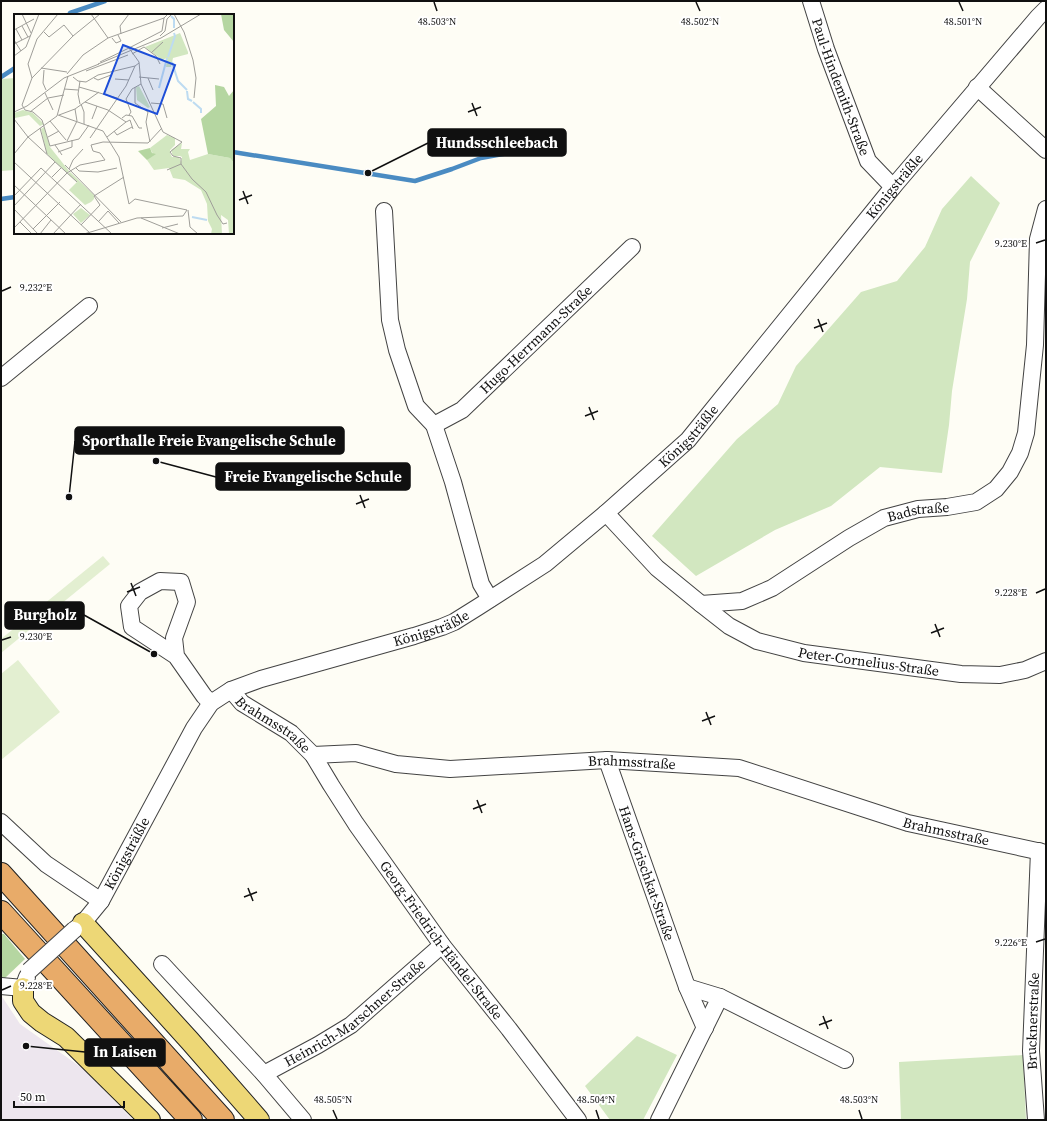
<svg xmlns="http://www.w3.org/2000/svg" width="1047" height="1121" viewBox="0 0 1047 1121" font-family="'Source Serif 4',serif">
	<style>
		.industrial { fill: #ede6ee }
		.green { fill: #d2e7c0 }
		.forest { fill: #b5d6a1 }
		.pitch { fill: #e3efd1 }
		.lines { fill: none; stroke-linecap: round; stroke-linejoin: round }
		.stream { stroke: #4a8bc2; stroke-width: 4.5 }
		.minor-casing { stroke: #434343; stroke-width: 18 }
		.major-casing { stroke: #212121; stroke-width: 22 }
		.highway-casing { stroke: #212121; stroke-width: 24 }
		.minor { stroke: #fff; stroke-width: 16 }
		.major { stroke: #edd776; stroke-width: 20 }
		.highway { stroke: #e8ab69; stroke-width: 22 }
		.minor-bridge-casing { stroke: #434343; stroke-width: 18; stroke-linecap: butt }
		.minor-bridge { stroke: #fff; stroke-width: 16 }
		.ticks { fill: none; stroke: #101010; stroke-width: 1.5 }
		.labels { text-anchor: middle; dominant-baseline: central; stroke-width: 4; stroke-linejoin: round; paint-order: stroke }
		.street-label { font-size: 14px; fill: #101010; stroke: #fff }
		.inset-river { fill: none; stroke: #bddbf1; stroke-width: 2 }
		.inset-road { fill: none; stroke: #9f9e99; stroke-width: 1 }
		.view { fill: #1d4ed8; fill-opacity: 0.15; stroke: #1d4ed8; stroke-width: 2 }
		.inset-edge { fill: none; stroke: #101010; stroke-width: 2 }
		.ticks-label { font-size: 10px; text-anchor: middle; fill: #101010; stroke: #fff; stroke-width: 4; stroke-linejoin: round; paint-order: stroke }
		.leader { fill: none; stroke: #101010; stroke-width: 1.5 }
		.callout-dot { fill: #101010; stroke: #fff; stroke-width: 1.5 }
		.callout { fill: #101010; stroke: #101010; stroke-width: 1.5 }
		.callout-label { font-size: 15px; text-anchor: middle; font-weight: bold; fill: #fff }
	</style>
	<rect width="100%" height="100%" fill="#fefdf5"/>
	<path class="industrial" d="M1 995 20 1024 82 1068 133 1120H1Z"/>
	<path class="green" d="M15 78V170L1 171V79Z
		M971 176 1000 203 970 262 967 299 952 391 949 425 942 473 880 467 831 506 775 530 696 576 652 536 737 439 778 404 796 366 861 292 897 281 925 247 942 209Z
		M637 1036 677 1055 643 1120H610L585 1086Z
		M1023 1055 1026 1120H901L899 1062Z"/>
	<path class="forest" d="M1 934H4L25 959 5 978H1Z"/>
	<path class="pitch" d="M103 556 110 564 1 653V639Z
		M18 660 60 712 1 760V674Z"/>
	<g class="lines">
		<path class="stream" d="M69 15 70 13 105 1
			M1 77 15 68
			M233 152 415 181 452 169 481 158 520 151 543 149
			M1 199 15 197"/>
		<g class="minor-casing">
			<g id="minor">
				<path id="s1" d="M811 1 826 49 868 161 893 187"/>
				<path d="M977 87 1046 150"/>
				<path d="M384 211 390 320 397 350 416 406 434 425 453 482 481 584 490 599"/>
				<path d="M1 378 89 306"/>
				<path id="s2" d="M434 425 462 410 632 247"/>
				<path id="s3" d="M606 513 657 568 701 604 729 626 757 641 804 653 961 674 1000 675 1025 670 1046 661"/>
				<path id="s4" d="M701 604 742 601 772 588 849 538 884 518 918 509 947 507 976 502 996 489 1010 472 1020 453 1026 433 1035 345 1038 239 1046 209"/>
				<path d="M176 656 174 638 187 602 181 582 160 581 140 592 129 606 132 627 176 656 204 696 211 703"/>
				<path id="s5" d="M231 690 242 703 291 733 313 755 331 785 356 824 442 945 509 1029 578 1120"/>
				<path id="s6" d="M313 755 356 753 396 764 450 769 607 760 739 768 908 823 1046 853"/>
				<path id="s7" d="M607 760 687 987 705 1028"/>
				<path d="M1 822 46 864 101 901"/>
				<path id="s8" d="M74 930 83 923 101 901 194 728 211 703 231 690 261 679 414 636 442 627 454 622 478 607 545 564 606 513 688 440 893 187 1038 17 1046 9"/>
				<path d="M162 964 264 1074 303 1120"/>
				<path d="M1 986 23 988 27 977"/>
				<path d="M687 987 720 997 845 1060"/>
				<path id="s9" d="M264 1074 318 1045 351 1025 442 945"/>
				<path d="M659 1120 720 997"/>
				<path id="s10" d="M1036 1120 1031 1051 1039 851"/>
			</g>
		</g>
		<g class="major-casing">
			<path id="major" d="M83 923 190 1041 259 1120
				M23 988V1001L31 1013 42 1022 66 1037 150 1120"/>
		</g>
		<g class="highway-casing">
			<path id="highway" d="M1 874 223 1120
				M1 912 191 1120"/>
		</g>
		<use href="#minor" class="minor"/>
		<use href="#major" class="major"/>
		<use href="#highway" class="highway"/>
		<g class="minor-bridge-casing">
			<path id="minor-bridge" d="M29 971 74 930"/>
		</g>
		<use href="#minor-bridge" class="minor-bridge"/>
	</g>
	<path class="ticks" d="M434 2 437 11M696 2 700 11M959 2 963 11M472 103 477 116M468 112 481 107M243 191 248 204M239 200 252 195M1036 243 1045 240M2 291 11 287M818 319 823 332M814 328 827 323M589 407 594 420M585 416 598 411M360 495 365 508M356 504 369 499M131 583 136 596M127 592 140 587M1036 593 1045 589M935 624 940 637M931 633 944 628M2 640 11 637M706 712 711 725M702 721 715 716M477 800 482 813M473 809 486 804M248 888 253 901M244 897 257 892M1036 942 1045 939M2 990 11 986M823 1016 828 1029M819 1025 832 1020M333 1110 337 1119M596 1110 599 1119M859 1110 862 1119"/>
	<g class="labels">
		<g class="street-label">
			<text stroke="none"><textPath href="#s1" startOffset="91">Paul-Hindemith-Straße</textPath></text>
			<text stroke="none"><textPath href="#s8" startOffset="1148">Königsträßle</textPath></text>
			<text stroke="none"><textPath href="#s2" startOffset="134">Hugo-Herrmann-Straße</textPath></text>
			<text stroke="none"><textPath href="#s8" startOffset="824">Königsträßle</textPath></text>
			<text stroke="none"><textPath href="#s4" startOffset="241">Badstraße</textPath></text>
			<text stroke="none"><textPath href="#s8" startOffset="500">Königsträßle</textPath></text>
			<text stroke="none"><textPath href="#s3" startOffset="313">Peter-Cornelius-Straße</textPath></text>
			<text stroke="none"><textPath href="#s5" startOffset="55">Brahmsstraße</textPath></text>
			<text stroke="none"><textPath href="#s6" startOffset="321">Brahmsstraße</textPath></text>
			<text stroke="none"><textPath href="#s6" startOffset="645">Brahmsstraße</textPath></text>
			<text stroke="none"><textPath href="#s8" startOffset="94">Königsträßle</textPath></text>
			<text stroke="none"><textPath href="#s7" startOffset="120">Hans-Grischkat-Straße</textPath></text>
			<text stroke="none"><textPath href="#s5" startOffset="331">Georg-Friedrich-Händel-Straße</textPath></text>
			<text stroke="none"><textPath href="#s9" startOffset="110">Heinrich-Marschner-Straße</textPath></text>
			<text stroke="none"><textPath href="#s10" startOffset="99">Brucknerstraße</textPath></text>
		</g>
	</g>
	<g transform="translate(14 14)">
		<rect width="220" height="220" fill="#fefdf5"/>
		<path d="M166 19 174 38V40L159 44 157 53H152L153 44 148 46 131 33ZM125 72 136 93 134 94 123 86 122 73ZM9 96 19 99 30 110 26 112 15 101 1 104 0 99ZM30 113 36 133 55 157 53 159 33 140 27 115ZM153 121 161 124V131L156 136V139L158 143H165L167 148 168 143 166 142H159L157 136 168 129 167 135H176L174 138 176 146 194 140 216 144 220 149V220H215L214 206 207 201 208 220H197L198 215 194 207 193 190 187 176 171 166 159 164 155 154 140 156 133 146 139 140 136 134ZM56 158 80 181V185L77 188 71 191 55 176 63 168 54 160ZM67 194 76 201 67 209 59 200Z" fill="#d2e7c0"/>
		<path d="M207 0H220V28L210 16ZM201 71 210 73 215 82 220 76V149L216 144 194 140 187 105 202 92ZM136 134 138 139 142 140 133 146 124 137Z" fill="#b5d6a1"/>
		<path class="inset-river" d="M157 2 160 5V14M154 43 161 22 160 19M158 48 164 67 173 76M145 74 153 44M173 77 174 85 178 87M179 88 187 95V99M178 203 193 206"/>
		<path class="inset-road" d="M8 0 17 19M77 0 94 24M160 0 170 18 179 46 182 64 180 84M150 4 148 17 115 34 125 48 127 70 149 118 168 128 156 138 159 142 167 144V150M8 12 14 23M2 15 8 26M0 16 20 5M30 18 35 23 50 11 59 22M107 20 106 12 115 0M146 22 151 17 153 5 158 0M98 24 102 29 107 27 104 21M0 26 7 37M0 30 16 22M137 39 149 28M118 40 130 33 142 42 146 50M0 42 12 33 25 0M86 48 115 34M84 50 147 24 187 0M27 54 53 58M30 56 29 69 32 76M72 57 114 41M53 60 69 41 94 24 150 4 154 0M59 63 64 67 72 68 84 61 121 52M125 63 145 65M18 64 14 50 23 25 44 0M80 64 84 66 97 61M134 64 139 76M101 65 115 66M66 67 64 80 66 90M65 73 103 84M121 73V89L134 98 132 108 136 128M50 75 64 76M31 79 39 96M71 88 94 96 112 108M137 89 149 90 153 104M67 90 70 98V110M0 98 13 92 50 64 85 50M16 98 34 84 50 81M44 101 89 117 105 143 115 190 121 185 173 196M45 101 61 95 85 78M115 101 117 98 112 85 118 75 127 70M108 104 112 101 118 102 125 114H128M0 105 14 123M78 105 83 92M36 107 52 126M112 108 116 106 119 115M75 111 65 125 36 132 28 106 19 98 11 96 8 91 18 64 59 22 86 0M26 114 33 140M100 117 103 121 118 113M14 123 63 168M34 123 45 117M93 123 112 108M76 124 112 72 121 52 125 49M53 127 63 107 61 95M41 131 48 141M44 138 58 133V126M0 140 14 123 43 102 54 62M0 148 77 220M167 150 178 165 192 178 203 201 209 210 213 209M51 151 107 208M62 154 65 157 84 158 103 154M55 155 59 146 69 135M153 156 167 150M38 163 47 154M0 171 52 220M0 182 27 154 98 220M0 192 41 148M0 195 24 220M174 196 176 213 184 220M127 204 166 220M85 207 94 197 105 209M6 208 18 220M67 211 86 191 80 182 110 163M1 213 53 159 66 151 91 146 86 139 79 137 77 131 89 128 134 129 148 114M148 214 164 210M19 215 46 188M26 220 37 206M39 220 67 190M70 220 123 204 169 202 173 196"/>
		<path class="view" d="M109 31 161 51 143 100 90 80Z"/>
		<rect width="220" height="220" class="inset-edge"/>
	</g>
	<g class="ticks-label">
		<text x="437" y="25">48.503°N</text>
		<text x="700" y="25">48.502°N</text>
		<text x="963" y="25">48.501°N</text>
		<text x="1011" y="247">9.230°E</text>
		<text x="36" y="291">9.232°E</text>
		<text x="1011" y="596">9.228°E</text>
		<text x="36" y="640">9.230°E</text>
		<text x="1011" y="946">9.226°E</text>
		<text x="36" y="989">9.228°E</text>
		<text x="333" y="1103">48.505°N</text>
		<text x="596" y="1103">48.504°N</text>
		<text x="859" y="1103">48.503°N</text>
	</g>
	<path class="leader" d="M368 173L428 143M69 497L75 441M156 461L216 477M154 654L84 615M26 1046L85 1052"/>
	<g class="callout-dot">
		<circle cx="368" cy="173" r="4"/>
		<circle cx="69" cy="497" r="4"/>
		<circle cx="156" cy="461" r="4"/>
		<circle cx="154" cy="654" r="4"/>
		<circle cx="26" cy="1046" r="4"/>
	</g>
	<g class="callout">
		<rect x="428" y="129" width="138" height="27" rx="4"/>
		<rect x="75" y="427" width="269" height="27" rx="4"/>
		<rect x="216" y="463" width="194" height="27" rx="4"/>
		<rect x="5" y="602" width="79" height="27" rx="4"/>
		<rect x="85" y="1039" width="80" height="27" rx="4"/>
	</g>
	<g class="callout-label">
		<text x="497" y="148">Hundsschleebach</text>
		<text x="209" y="446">Sporthalle Freie Evangelische Schule</text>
		<text x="313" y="482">Freie Evangelische Schule</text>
		<text x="45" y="620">Burgholz</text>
		<text x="125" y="1057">In Laisen</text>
	</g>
	<rect width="1047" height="1121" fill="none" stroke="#101010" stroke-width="4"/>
	<path d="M14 1101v6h110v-6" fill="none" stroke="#101010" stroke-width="2"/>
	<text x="20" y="1101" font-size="12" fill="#101010" stroke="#ffffff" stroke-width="3" paint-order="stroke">50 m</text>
</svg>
